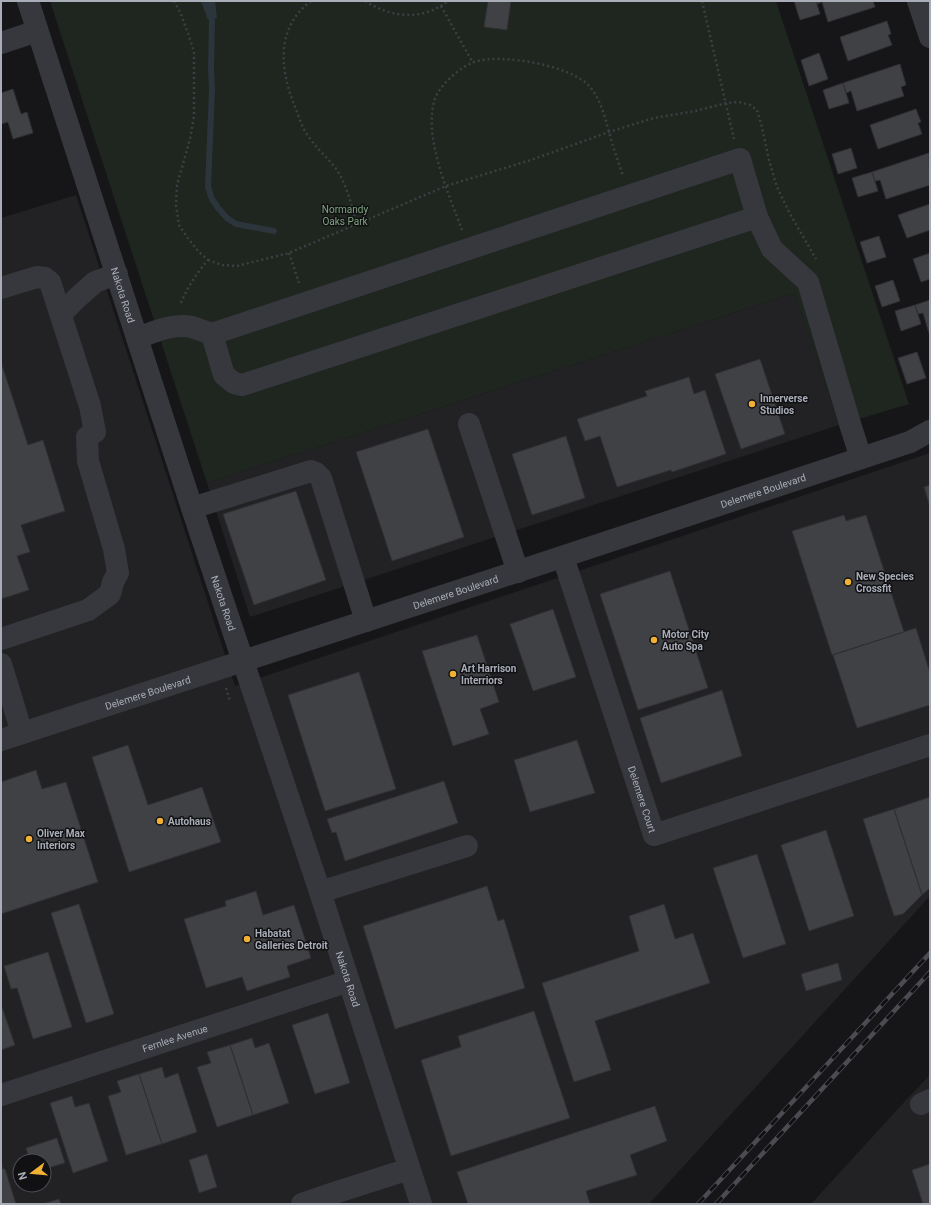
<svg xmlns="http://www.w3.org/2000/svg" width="931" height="1205" viewBox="0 0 931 1205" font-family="Roboto,sans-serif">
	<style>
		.built { fill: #222225; fill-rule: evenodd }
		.green { fill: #1e261f }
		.water { fill: #2c353c }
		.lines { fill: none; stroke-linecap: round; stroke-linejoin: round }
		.stream { stroke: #2c353c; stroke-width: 6 }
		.building { fill: #404145; stroke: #303034 }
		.path { stroke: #3d3f44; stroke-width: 2.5; stroke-dasharray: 2 3; stroke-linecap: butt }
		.minor { stroke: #37383d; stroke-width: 22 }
		.rail-casing { stroke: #4a4c52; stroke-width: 4.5 }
		.rail { stroke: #111113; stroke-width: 3; stroke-dasharray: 9; stroke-linecap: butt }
		.poi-dot { fill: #f2b134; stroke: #111113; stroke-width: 1.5 }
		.labels { text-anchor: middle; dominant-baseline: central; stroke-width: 3; stroke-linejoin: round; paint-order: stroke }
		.park-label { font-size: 10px; fill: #7fa381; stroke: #111113 }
		.street-label { font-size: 10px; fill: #a8adb8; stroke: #111113 }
		.poi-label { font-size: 10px; font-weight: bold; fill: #a8adb8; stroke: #111113; text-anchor: start }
	</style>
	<rect width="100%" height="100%" fill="#161618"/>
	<path class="built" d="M76 195 235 686 930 453V896L649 1204H1V218ZM20 1161H44V1185H20Z
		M795 293 839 425 250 617 207 483Z
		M930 1075V1204H811L906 1100Z"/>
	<path class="green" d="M50 1H776L909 404 839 425 795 293 207 483Z"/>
	<path class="water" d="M201 1H215L217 18 208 20Z"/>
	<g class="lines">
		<path class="stream" d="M212 19 211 69 212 89 208 187 212 199 218 208 227 218 236 224 274 231"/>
	</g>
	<path class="building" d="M488 1H511L507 30 484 27Z
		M794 1H816L820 14 800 20Z
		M816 1H873L875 7 828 22 822 2 817 4Z
		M887 21 891 34 888 35 892 45 848 61 840 37Z
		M819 53 828 79 809 86 801 60Z
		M900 64 906 85 901 87 904 96 857 111 851 91 846 93 843 83Z
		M843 83 849 103 829 109 823 90Z
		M13 89 21 114 27 112 33 133 13 139 8 122 1 124V93Z
		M916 109 921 122 918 123 922 134 878 149 870 125Z
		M851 148 857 168 838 174 832 154Z
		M929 153 930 185 886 199 880 180 875 181 872 172Z
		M872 172 878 191 858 197 852 178Z
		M930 204V230L907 238 898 215Z
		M879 236 886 257 867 263 860 242Z
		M930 253V279L921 282 913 259Z
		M893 280 900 301 882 307 875 286Z
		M930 300V332L929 333 923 313 918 314 915 305Z
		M915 305 921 324 901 331 895 311Z
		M917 352 926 378 907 384 898 358Z
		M760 359 785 434 741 449 715 374Z
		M1 362 28 445 43 440 65 511 21 525 30 552 17 556 29 590 1 599Z
		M689 377 694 394 705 390 726 454 672 472 671 470 617 487 600 436 585 441 577 419 647 396 645 391Z
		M428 429 464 537 392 561 356 452Z
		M566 436 585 498 532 515 512 454Z
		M930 485V507L924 487Z
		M296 491 326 580 254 605 223 514Z
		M844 515 846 521 866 515 904 632 832 655 792 531Z
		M670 571 708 688 638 710 600 594Z
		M553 609 576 677 533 691 510 624Z
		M916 628 930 673V705L857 728 833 655Z
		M477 635 499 702 480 709 489 734 453 746 422 651Z
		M359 672 396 789 325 811 288 695Z
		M722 690 742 756 661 783 640 718Z
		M577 740 595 793 530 812 514 760Z
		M128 745 148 805 202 787 221 842 129 872 92 757Z
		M36 770 42 789 66 782 98 882 1 914V782Z
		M444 781 458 823 345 861 336 832 332 833 327 819Z
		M930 797V888L922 895 894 809Z
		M894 809 922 895 903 914 894 916 863 819Z
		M826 830 854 916 809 931 781 845Z
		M757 854 786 944 743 958 713 868Z
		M487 886 498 921 504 919 525 988 395 1029 363 926Z
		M256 891 263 915 294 905 311 958 287 966 290 977 247 991 242 977 206 988 184 919 226 906 225 901Z
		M79 904 114 1014 86 1023 51 913Z
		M664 904 675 939 693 933 710 983 595 1021 611 1070 574 1082 542 983 639 951 629 916Z
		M48 952 72 1027 33 1039 17 988 11 989 4 966Z
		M838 963 842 980 806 991 801 974Z
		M2 1007 15 1045 1 1050V1008Z
		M534 1011 570 1118 451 1156 421 1060 461 1047 458 1036Z
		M328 1013 350 1083 315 1094 292 1025Z
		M252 1038 255 1048 269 1043 289 1103 253 1115 230 1045Z
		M230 1045 253 1115 217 1127 197 1067 211 1063 207 1052Z
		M162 1067 165 1078 178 1073 197 1132 162 1144 139 1074Z
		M139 1074 162 1144 126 1155 108 1096 121 1092 117 1081Z
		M72 1096 75 1107 89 1103 108 1161 73 1173 50 1103Z
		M655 1106 667 1141 630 1155 637 1175 586 1191 590 1204H468L457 1172Z
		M57 1138 65 1163 44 1169V1161H30L26 1148Z
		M207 1154 217 1187 199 1193 189 1160Z
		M1 1163 3 1169H5L16 1204H1Z
		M930 1164V1204H923L912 1170Z
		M59 1199 61 1204H42Z"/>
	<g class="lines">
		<path class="path" d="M174 1 180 12 188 33 194 52V116L190 139 177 185 176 205 179 225 187 237 198 251 208 260C196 274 187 288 180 305
			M311 1C275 28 280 70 295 107 299 117 302 128 309 137 318 151 332 161 340 175 348 190 352 208 357 224
			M365 1C392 18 422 21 448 1
			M702 1 734 139
			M441 6 473 63
			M462 230C449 195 424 139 434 102 437 87 460 67 474 62 500 53 573 65 591 88 601 101 605 117 609 132 613 147 618 161 623 176
			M289 253 299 283
			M208 260 222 265 237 266 289 253 446 186 531 160 609 132 654 118 695 111 726 103 739 102 750 105 757 110 761 123 769 160 777 187 789 212 816 259
			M226 688 230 701"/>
		<g class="minor">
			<path id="s1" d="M28 1 192 508 320 892 421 1204"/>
			<path d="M918 1 930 37"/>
			<path d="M1 43 37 31"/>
			<path d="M1 288 37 277 45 278 50 282 90 406 95 432 87 437 88 461 114 549 118 573 113 582 110 594 88 610 1 639"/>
			<path d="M61 314 77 298 95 282 117 274"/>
			<path d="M212 334 740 159 757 217 772 249 808 282 851 427 861 458"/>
			<path d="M137 338C154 332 173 323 192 327 198 329 205 332 212 334L224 375 234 383 242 385 757 217"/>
			<path d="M469 424 518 572"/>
			<path d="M192 508 311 471 316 473 321 478 366 621"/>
			<path id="s2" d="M563 557 654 835 930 745"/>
			<path d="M1 664 22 733"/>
			<path id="s3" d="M1 740C305 642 607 542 910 442L930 431"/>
			<path d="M320 892 467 846"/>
			<path id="s4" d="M1 1095 349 981"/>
			<path d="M921 1104 930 1100"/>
			<path d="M302 1204 331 1194 409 1169"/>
		</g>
		<g class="rail-casing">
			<path id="rail" d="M698 1204 930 953
				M716 1204 930 972"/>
		</g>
		<use href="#rail" class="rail"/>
	</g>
	<g class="poi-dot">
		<circle cx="752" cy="404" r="4"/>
		<circle cx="848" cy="582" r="4"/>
		<circle cx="654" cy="640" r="4"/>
		<circle cx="453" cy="674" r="4"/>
		<circle cx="160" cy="821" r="4"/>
		<circle cx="29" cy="839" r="4"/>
		<circle cx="247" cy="939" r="4"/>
	</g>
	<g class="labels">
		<g class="park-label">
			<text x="345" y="209">Normandy<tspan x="345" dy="12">Oaks Park</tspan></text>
		</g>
		<g class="street-label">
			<text stroke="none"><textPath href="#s1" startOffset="309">Nakota Road</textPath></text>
			<text stroke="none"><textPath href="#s3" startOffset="802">Delemere Boulevard</textPath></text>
			<text stroke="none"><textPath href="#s3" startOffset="478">Delemere Boulevard</textPath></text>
			<text stroke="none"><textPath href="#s1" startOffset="633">Nakota Road</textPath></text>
			<text stroke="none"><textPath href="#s3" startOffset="154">Delemere Boulevard</textPath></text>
			<text stroke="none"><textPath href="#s2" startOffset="255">Delemere Court</textPath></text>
			<text stroke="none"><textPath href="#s1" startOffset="1029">Nakota Road</textPath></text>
			<text stroke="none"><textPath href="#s4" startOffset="183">Fernlee Avenue</textPath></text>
		</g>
		<g class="poi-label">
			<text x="760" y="398">Innerverse<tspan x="760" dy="12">Studios</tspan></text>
			<text x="856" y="576">New Species<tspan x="856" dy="12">Crossfit</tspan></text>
			<text x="662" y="634">Motor City<tspan x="662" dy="12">Auto Spa</tspan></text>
			<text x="461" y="668">Art Harrison<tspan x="461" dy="12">Interriors</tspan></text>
			<text x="168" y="821">Autohaus</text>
			<text x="37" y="833">Oliver Max<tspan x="37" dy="12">Interiors</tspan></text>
			<text x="255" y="933">Habatat<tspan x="255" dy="12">Galleries Detroit</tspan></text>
		</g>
	</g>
	<rect width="931" height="1205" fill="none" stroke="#a8adb8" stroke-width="4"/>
	<g transform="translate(32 1173) rotate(254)"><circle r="19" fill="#111113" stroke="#4d4f55"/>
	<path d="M0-3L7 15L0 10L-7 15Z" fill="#f2b134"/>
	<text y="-6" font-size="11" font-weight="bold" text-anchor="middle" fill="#a8adb8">N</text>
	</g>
</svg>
